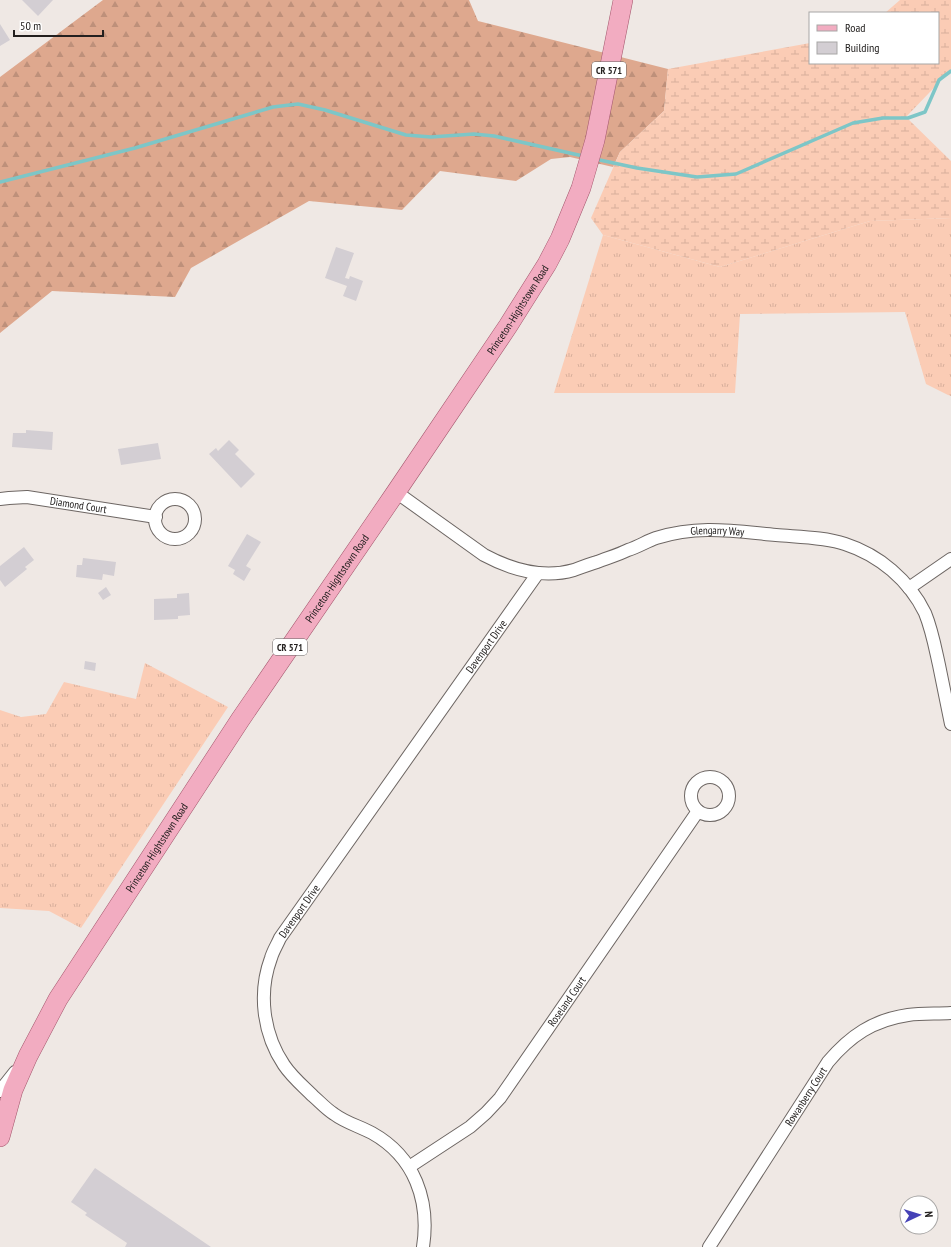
<svg xmlns="http://www.w3.org/2000/svg" width="951" height="1247" viewBox="0 0 951 1247" font-family="'PT Sans Narrow',sans-serif">
	<style>
		.grass { fill: url(#grass-tufts) }
		.forest { fill: url(#forest-firs) }
		.wetland { fill: url(#wetland-marsh) }
		.lines { fill: none; stroke-linecap: round; stroke-linejoin: round }
		.stream { stroke: #7dc6c7; stroke-width: 3.5 }
		.building { fill: #d3ced3 }
		.minor-casing { stroke: #6d6663; stroke-width: 14 }
		.primary-casing { stroke: #a4576d; stroke-width: 20 }
		.minor { stroke: #fff; stroke-width: 12 }
		.primary { stroke: #f2acc1; stroke-width: 19 }
		.labels { text-anchor: middle; dominant-baseline: central; stroke-width: 3; stroke-linejoin: round; paint-order: stroke }
		.shield { fill: #fff; stroke: #656362; stroke-width: 1 }
		.shield-label { font-size: 10px; font-weight: bold; fill: #23201f }
		.street-label { font-size: 11px; fill: #23201f; stroke: #fff }
	</style>
	<defs>
		<pattern id="grass-tufts" width="24" height="20" patternUnits="userSpaceOnUse"><rect width="24" height="20" fill="#fbccb5"/><path d="M3 7l-1-3M5 7V3M7 7l1-3M15 17l-1-3M17 17v-4M19 17l1-3" fill="none" stroke="#d7af9b"/></pattern>
		<pattern id="forest-firs" width="22" height="20" patternUnits="userSpaceOnUse"><rect width="22" height="20" fill="#dea88e"/><path d="M5 1l3.5 6h-7zM16 11l3.5 6h-7z" fill="#be907a"/></pattern>
		<pattern id="wetland-marsh" width="20" height="14" patternUnits="userSpaceOnUse"><rect width="20" height="14" fill="#fbccb5"/><path d="M1 5h8M5 5V1M11 12h8M15 12V8" fill="none" stroke="#d7af9b"/></pattern>
	</defs>
	<rect width="100%" height="100%" fill="#efe8e4"/>
	<path class="grass" d="M951 218V396L948 395 926 384 905 312 740 314 735 393H554L603 235 720 267 870 221Z
		M145 663 228 707 81 928 49 911 0 908V710L21 717 46 714 64 682 136 699Z"/>
	<path class="forest" d="M103 0H469L478 21 668 69 664 111 620 152 613 167 570 157 551 159 516 181 440 171 402 210 309 201 191 268 175 297 52 291 0 333V77Z"/>
	<path class="wetland" d="M900 0H951V70L906 117 951 161V218L870 221 720 267 603 235 591 218 620 152 664 111 668 69 810 43V63H938V13H885Z"/>
	<g class="lines">
		<path class="stream" d="M595 159 637 168 697 177 736 174 853 123 883 118H908L925 112 939 80 951 71
			M0 182 135 148 273 107 298 104 325 110 406 135 431 137 474 134 494 136 583 156"/>
	</g>
	<path class="building" d="M22 0H53L38 16Z
		M0 24 10 40 0 46Z
		M336 247 354 253 345 278 349 279 350 276 363 281 356 301 343 296 347 286 325 278Z
		M26 430 53 432 52 450 12 447 13 433H26Z
		M229 440 239 450 235 454 255 474 241 488 209 454 216 448 218 451Z
		M158 443 161 459 121 465 118 449Z
		M247 534 261 542 246 566 251 569 244 581 233 574 235 570 228 566Z
		M24 547 34 560 25 567 27 569 5 587 0 580V566Z
		M83 558 116 562 114 576 103 574 102 580 76 577 77 565H82Z
		M106 587 111 595 103 600 98 593Z
		M189 593 190 615 178 616V619L154 620V599L177 598V594Z
		M85 661 96 663 95 671 84 669Z
		M95 1168 211 1247H125L127 1243 85 1215 87 1213 71 1202Z"/>
	<g class="lines">
		<g class="minor-casing">
			<g id="minor">
				<path id="s1" d="M396 492 484 555C512 570 543 579 574 570 582 567 590 564 597 562 607 558 618 555 628 550 638 547 647 541 656 538 699 525 732 531 776 535 798 537 824 537 845 544 879 555 909 580 925 613 932 630 935 647 939 665 943 685 947 705 951 724"/>
				<path id="s2" d="M0 499 9 498 27 497 156 517"/>
				<circle cx="175" cy="519" r="20"/>
				<path d="M909 588 951 559"/>
				<circle cx="710" cy="796" r="19"/>
				<path d="M0 1091 15 1072"/>
				<path id="s3" d="M409 1167 470 1127 486 1113 500 1098 698 811"/>
				<path id="s4" d="M423 1247C430 1201 415 1157 372 1133 359 1126 346 1123 334 1114 326 1109 320 1102 313 1096 303 1086 292 1077 284 1065 263 1034 258 993 271 958 273 951 277 945 280 938L538 573"/>
				<path id="s5" d="M709 1247 828 1062C850 1036 873 1020 908 1015 922 1013 937 1014 951 1013"/>
			</g>
		</g>
		<g class="primary-casing">
			<g id="primary">
				<path id="s6" d="M0 1137 13 1090 28 1056 58 999 240 720 396 492 508 326 547 264 560 239 581 188 595 140 623 0"/>
			</g>
		</g>
		<use href="#minor" class="minor"/>
		<use href="#primary" class="primary"/>
	</g>
	<g class="labels">
		<g class="shield">
			<rect x="592" y="62" width="34" height="16" rx="3"/>
			<rect x="273" y="639" width="34" height="16" rx="3"/>
		</g>
		<g class="shield-label">
			<text x="609" y="70">CR 571</text>
			<text x="290" y="647">CR 571</text>
		</g>
		<g class="street-label">
			<text stroke="none"><textPath href="#s6" startOffset="979">Princeton-Hightstown Road</textPath></text>
			<text stroke="none"><textPath href="#s2" startOffset="79">Diamond Court</textPath></text>
			<text stroke="none"><textPath href="#s1" startOffset="352">Glengarry Way</textPath></text>
			<text stroke="none"><textPath href="#s6" startOffset="655">Princeton-Hightstown Road</textPath></text>
			<text stroke="none"><textPath href="#s4" startOffset="737">Davenport Drive</textPath></text>
			<text stroke="none"><textPath href="#s6" startOffset="331">Princeton-Hightstown Road</textPath></text>
			<text stroke="none"><textPath href="#s4" startOffset="413">Davenport Drive</textPath></text>
			<text stroke="none"><textPath href="#s3" startOffset="232">Roseland Court</textPath></text>
			<text stroke="none"><textPath href="#s5" startOffset="179">Rowanberry Court</textPath></text>
		</g>
	</g>
	<rect x="809" y="12" width="130" height="52" fill="#ffffff" stroke="#a7a6a5"/>
	<rect x="817" y="25" width="20" height="6" fill="#f2acc1" stroke="#a7a6a5"/>
	<text x="845" y="32" font-size="12" fill="#23201f">Road</text>
	<rect x="817" y="42" width="20" height="12" fill="#d3ced3" stroke="#a7a6a5"/>
	<text x="845" y="52" font-size="12" fill="#23201f">Building</text>
	<g transform="translate(919 1215) rotate(86)"><circle r="19" fill="#ffffff" stroke="#a7a6a5"/>
	<path d="M0-3L7 15L0 10L-7 15Z" fill="#4542b7"/>
	<text y="-6" font-size="11" font-weight="bold" text-anchor="middle" fill="#23201f">N</text>
	</g>
	<path d="M14 30v6h89v-6" fill="none" stroke="#23201f" stroke-width="2"/>
	<text x="20" y="30" font-size="12" fill="#23201f" stroke="#ffffff" stroke-width="3" paint-order="stroke">50 m</text>
</svg>
